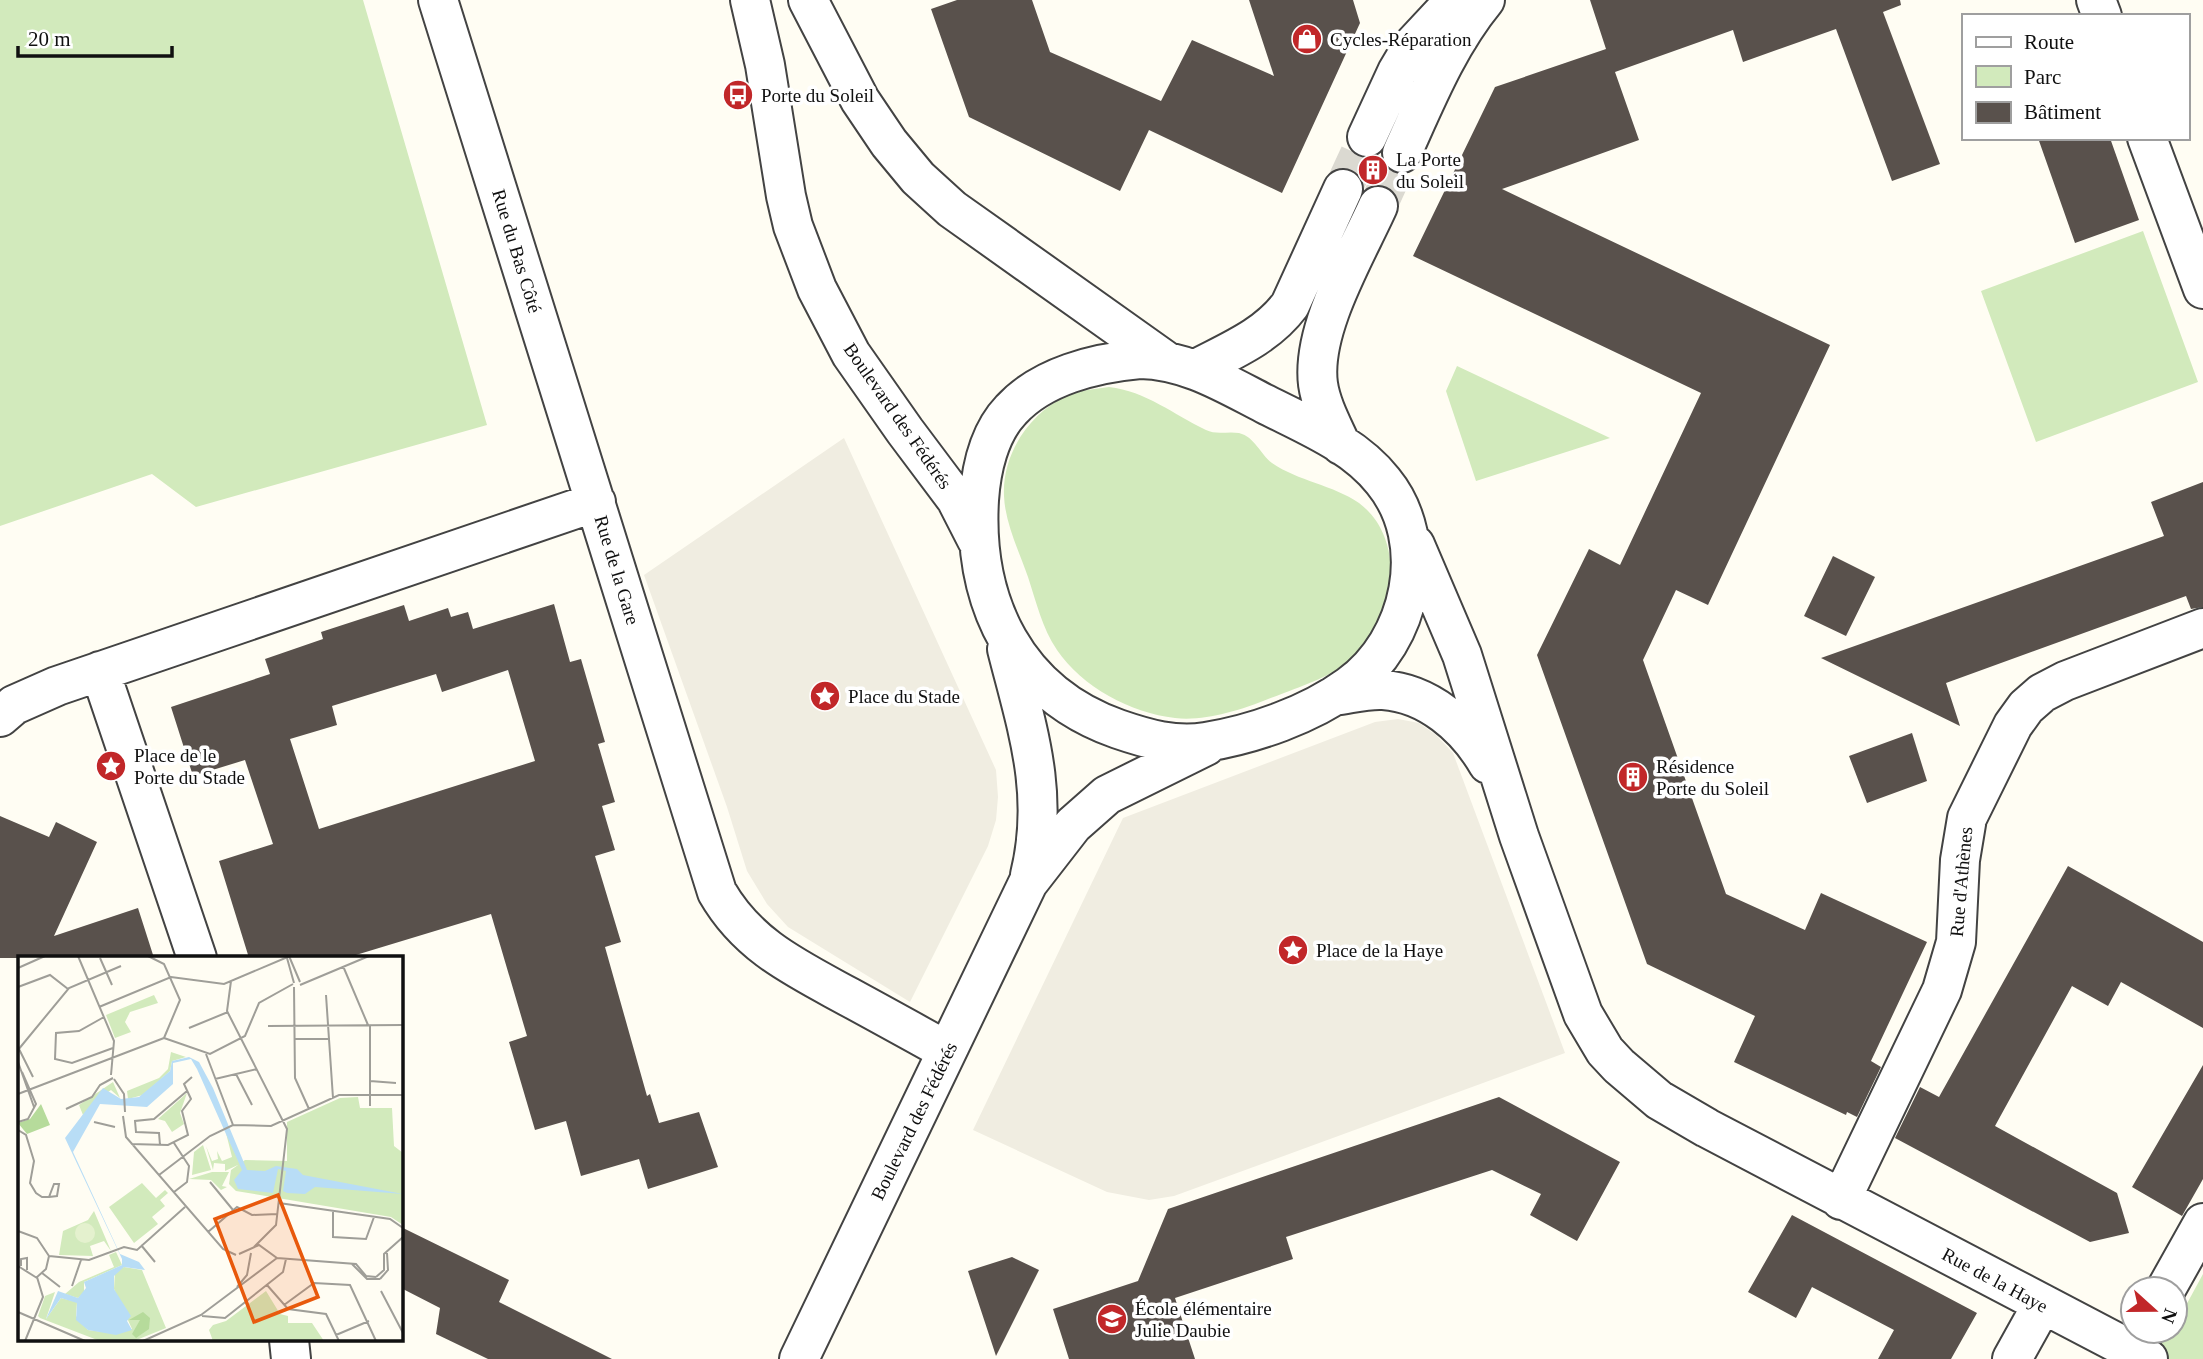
<svg xmlns="http://www.w3.org/2000/svg" width="2203" height="1359" viewBox="0 0 2203 1359" font-family="Georgia,serif">
	<style>
		.green { fill: #d2eabc }
		.plaza { fill: #f0ede1 }
		.building { fill: #59514c; fill-rule: evenodd }
		.lines { fill: none; stroke-linecap: round; stroke-linejoin: round }
		.minor-tunnel { stroke: #dbd9d1; stroke-width: 38; stroke-dasharray: 38 19; stroke-linecap: butt }
		.minor-casing { stroke: #434343; stroke-width: 42 }
		.minor { stroke: #fff; stroke-width: 38 }
		.labels { text-anchor: middle; dominant-baseline: central; stroke-width: 7; stroke-linejoin: round; paint-order: stroke }
		.poi-label { font-size: 19px; fill: #101010; stroke: #fff; text-anchor: start }
		.street-label { font-size: 19px; fill: #101010; stroke: #fff }
		.inset-road { fill: none; stroke: #9f9e98; stroke-width: 2 }
		.view { fill: #e8590c; fill-opacity: 0.15; stroke: #e8590c; stroke-width: 3.5 }
		.inset-edge { fill: none; stroke: #101010; stroke-width: 3.5 }
	</style>
	<rect width="100%" height="100%" fill="#fffdf3"/>
	<path class="green" d="M0 0H363L487 425 196 507 152 474 0 526Z
		M2143 231 2198 382 2036 442 1981 291Z
		M1457 366 1610 438 1476 481 1446 391Z
		M1109 387C1146 391 1174 415 1206 430 1216 435 1228 431 1239 433 1255 437 1260 454 1272 463 1298 481 1333 485 1359 503 1406 538 1397 616 1358 654 1337 674 1310 683 1284 693 1265 700 1245 709 1226 713 1210 717 1192 720 1175 718 1131 713 1082 687 1057 650 1042 628 1036 601 1028 577 1019 551 1005 523 1004 496 1002 454 1029 414 1066 396 1079 390 1095 389 1109 387Z
		M2203 1274V1359H2140L2164 1331H2175V1319L2184 1309Z"/>
	<path class="plaza" d="M844 438 996 770 998 797 996 820 988 846 910 1002 788 927 767 904 747 871 727 807 644 575Z
		M1398 719 1419 723 1436 735 1453 753 1565 1053 1174 1196 1149 1200 1107 1192 973 1130 1123 818 1375 722Z"/>
	<path class="building" d="M957 0H1032L1050 52 1161 101 1192 40 1274 76 1249 0H1353L1360 23 1282 193 1149 130 1120 191 969 117 931 9Z
		M1590 0H1900L1901 5 1883 12 1940 164 1892 181 1836 29 1743 62 1733 30 1615 72 1639 140 1502 189 1830 345 1708 605 1676 590 1643 660 1726 894 1805 930 1821 893 1927 942 1871 1061 1881 1067 1857 1117 1847 1112 1846 1115 1734 1062 1755 1016 1647 964 1537 655 1589 549 1620 565 1701 393 1413 256 1495 87 1606 49Z
		M2038 138H2110L2139 220 2075 243Z
		M2203 482V607L2191 609 2186 596 1946 683 1960 726 1821 658 2164 536 2151 502Z
		M1833 556 1875 577 1846 636 1804 616Z
		M554 604 570 662 581 659 605 742 598 744 615 802 602 806 615 850 595 856 621 942 605 947 647 1096 650 1094 659 1123 699 1112 718 1167 648 1189 639 1159 581 1176 566 1121 535 1130 509 1042 527 1036 491 914 346 958H249L219 861 273 844 245 760 193 776 171 707 270 674 265 659 323 639 321 632 404 605 409 621 448 608 451 617 468 612 473 629ZM508 670 535 761 319 829 290 739 337 725 332 706 436 674 442 692Z
		M1912 733 1927 781 1867 803 1849 756Z
		M0 816 49 837 56 822 97 842 54 936 138 908 154 958H0Z
		M2068 866 2203 942V1028L2121 982 2108 1006 2072 986 1995 1126 2117 1193 2129 1233 2090 1242 1895 1138 1920 1087 1939 1097Z
		M2203 1065V1179L2182 1216 2132 1187Z
		M1499 1097 1620 1162 1577 1241 1530 1215 1541 1194 1492 1170 1286 1237 1293 1259 1175 1298 1195 1359H1069L1053 1309 1138 1281 1168 1209Z
		M1792 1215 1977 1313 1951 1359H1878L1894 1330 1812 1287 1796 1318 1748 1292Z
		M401 1227 509 1280 499 1302 612 1359H488L436 1334 440 1308 401 1288Z
		M1012 1257 1039 1270 996 1356 968 1271Z"/>
	<g class="lines">
		<path class="minor-tunnel" d="M1343 189 1367 137
			M1378 206 1402 153"/>
		<g class="minor-casing">
			<path id="minor" d="M438 0 717 892C748 946 796 968 849 997 882 1015 915 1033 947 1051
				M750 0 765 65 786 196 793 226 817 289 851 354 905 431 956 499 977 540
				M808 0 860 100 889 143 918 178 952 209 1166 361
				M2096 0 2102 16
				M1367 137 1397 72 1413 45 1455 0
				M2147 138 2203 289
				M1402 153C1426 100 1448 45 1485 0
				M1140 359C1187 360 1224 383 1265 404 1306 425 1354 444 1383 481 1433 542 1412 641 1349 686 1309 715 1254 734 1206 742 1175 747 1147 739 1118 729 1016 693 973 603 979 500 981 470 989 433 1011 410 1042 376 1095 363 1140 359Z
				M1196 369C1230 351 1266 337 1290 305L1343 189
				M1341 445C1332 425 1321 405 1318 384 1311 329 1356 255 1378 206
				M1415 545 1462 655 1519 836 1583 1014 1605 1051 1619 1066 1659 1100 1707 1128 2148 1359
				M1007 649C1027 728 1050 793 1030 875
				M100 671 197 958
				M1334 696C1350 694 1367 689 1383 690 1428 693 1466 726 1488 764
				M0 717 14 705 57 686 596 502
				M1841 1200 1942 990 1956 942 1960 860 1967 818 2013 725 2026 707 2042 693 2065 681 2203 628
				M2166 1289 2203 1223
				M289 1340 291 1359
				M799 1359 1028 883 1073 825 1107 795 1206 746
				M2012 1359 2042 1305"/>
		</g>
		<use href="#minor" class="minor"/>
	</g>
	<defs>
		<g id="shop-disc" transform="scale(1.575)"><circle r="9.5" fill="#c12729" stroke="#fff"/><path d="M-5-2.5h2.3a2.7 3.5 0 0 1 5.4 0H5L5.5 6h-11ZM-1.5-2.5h3a1.5 2.3 0 0 0-3 0Z" fill="#fff"/></g>
		<g id="bus-disc" transform="scale(1.575)"><circle r="9.5" fill="#c12729" stroke="#fff"/><path d="M-5-6H5V4H4V6H2V4H-2V6H-4V4H-5ZM-3.5-4V0h7V-4ZM-3.5 1.2v1.5H-2V1.2ZM2 1.2v1.5H3.5V1.2Z" fill="#fff"/></g>
		<g id="building-disc" transform="scale(1.575)"><circle r="9.5" fill="#c12729" stroke="#fff"/><path d="M-4-6H4V6H1V3H-1V6H-4ZM-2.5-4.3h1.7v1.8h-1.7ZM.8-4.3h1.7v1.8H.8ZM-2.5-1h1.7V.8h-1.7ZM.8-1h1.7V.8H.8Z" fill="#fff"/></g>
		<g id="sight-disc" transform="scale(1.575)"><circle r="9.5" fill="#c12729" stroke="#fff"/><path d="M0-6L1.8-2.2L6-1.7L2.9 1.2L3.7 5.4L0 3.3L-3.7 5.4L-2.9 1.2L-6-1.7L-1.8-2.2Z" fill="#fff"/></g>
		<g id="school-disc" transform="scale(1.575)"><circle r="9.5" fill="#c12729" stroke="#fff"/><path d="M0-5L7-2L0 1L-7-2ZM-4 1L0 2.5L4 1V4Q0 6-4 4Z" fill="#fff"/></g>
	</defs>
	<g fill-rule="evenodd">
		<use href="#shop-disc" x="1307" y="39"/>
		<use href="#bus-disc" x="738" y="95"/>
		<use href="#building-disc" x="1373" y="170"/>
		<use href="#sight-disc" x="825" y="696"/>
		<use href="#sight-disc" x="111" y="766"/>
		<use href="#building-disc" x="1633" y="777"/>
		<use href="#sight-disc" x="1293" y="950"/>
		<use href="#school-disc" x="1112" y="1319"/>
	</g>
	<g class="labels">
		<g class="poi-label">
			<text x="1330" y="39">Cycles-Réparation</text>
			<text x="761" y="95">Porte du Soleil</text>
			<text x="1396" y="159">La Porte<tspan x="1396" dy="22">du Soleil</tspan></text>
			<text x="848" y="696">Place du Stade</text>
			<text x="134" y="755">Place de le<tspan x="134" dy="22">Porte du Stade</tspan></text>
			<text x="1656" y="766">Résidence<tspan x="1656" dy="22">Porte du Soleil</tspan></text>
			<text x="1316" y="950">Place de la Haye</text>
			<text x="1135" y="1308">École élémentaire<tspan x="1135" dy="22">Julie Daubie</tspan></text>
		</g>
		<g class="street-label">
			<text transform="translate(517 251) rotate(73)">Rue du Bas Côté</text>
			<text transform="translate(898 416) rotate(55)">Boulevard des Fédérés</text>
			<text transform="translate(617 570) rotate(73)">Rue de la Gare</text>
			<text transform="translate(1961 882) rotate(-85)">Rue d'Athènes</text>
			<text transform="translate(914 1121) rotate(-64)">Boulevard des Fédérés</text>
			<text transform="translate(1995 1280) rotate(28)">Rue de la Haye</text>
		</g>
	</g>
	<g transform="translate(18 956)">
		<rect width="385" height="385" fill="#fffdf3"/>
		<path d="M136 39 140 47 112 56 107 66 113 76 97 82 88 59ZM153 96 168 101 154 105 152 115 125 139 110 143 109 135 141 122 150 113ZM95 126 102 142 93 134 79 143 47 184 65 159 61 149ZM169 137 162 157 166 168 154 176 147 165 140 163ZM340 141 342 152H374L376 190 385 197V269L373 261 218 235 211 228 213 214 227 204 269 205V166L322 142ZM208 177 222 208 207 215V208L196 207 195 214 188 190 194 205 200 203 199 195 204 205 214 201ZM185 189 193 214 174 219 176 196ZM194 216H211L204 230 209 231 203 234 193 224 171 223ZM124 227 138 242 147 234 150 237 142 244 147 250 134 261 140 268 116 287 91 251ZM76 255 93 295 86 285 72 290 75 300 41 299 45 275 70 264ZM98 296 104 309 66 326V337L60 342 47 338 61 326 96 311 91 299ZM106 311 124 314 148 372 116 385H82L22 362 20 360 27 340 37 336 28 363 43 342 59 346 58 360 70 374 93 377 114 373 96 333 97 315ZM248 335 262 358 270 360V367H294L306 385H195L191 374 195 369 208 365Z" fill="#d2eabc"/>
		<path d="M23 148 32 169 9 178 0 167 12 163ZM125 356 132 362 131 373 118 382 114 378 122 364H111Z" fill="#b6db9b"/>
		<path d="M57 277a10 10 0 1 1 20 0a10 10 0 1 1-20 0Z" fill="#e4f1ce"/>
		<path d="M171 101 181 106 195 132 229 214 247 215 258 210 279 213 285 219 385 238 297 231 287 238 269 237 265 235 268 215 260 213 255 237 220 233 216 224 224 214 179 113 173 103 155 107V128L129 151 82 148 55 196 102 298 121 306 127 314 106 311 96 320V333L113 360 109 365 114 374 98 379 70 374 58 364 59 347 43 342 28 363 40 335 60 342 68 332 66 326 104 309V303L47 182 85 132 103 143 121 141 152 115 154 105Z" fill="#b8ddf6"/>
		<path class="inset-road" d="M60 0 96 85 93 119M130 0 146 8 162 44 146 82M271 0 282 26M82 2 94 29M269 2 276 27M325 10 350 69M0 12 27 0M213 25 209 55 269 173 258 269 236 291M282 29 351 0M0 31 32 19 50 33M276 31 277 122 291 153M308 39 315 142M81 51 153 21 206 28 272 0M86 61 61 75 38 77 37 103 54 107 95 92M352 69V150M250 70 385 69M171 72 210 56M146 82 192 98 227 80 241 47 275 28M277 83H312M1 93 15 121M0 94 51 32 103 10M188 98 215 169M0 106 16 151M218 118 234 149M96 123 106 138 107 156M197 123 239 113M352 125 378 127M0 138 146 82M48 153 74 141 82 129 95 122M105 160 108 181 205 293 218 299M0 166 10 163 18 148 4 116M76 166 97 171M0 174 8 179 16 205 12 227 18 237 24 241H31L39 240 41 228H36L31 241M113 188 150 189 170 179 164 155 173 143 166 128 174 121M142 189 141 177 118 176 117 165 136 163 169 135M141 219 192 180 215 169 253 170 321 139H385M192 226 215 254M156 236 169 226 171 210 156 187M261 247 372 263 385 272M315 255V281L348 283 356 261M0 275 19 282 31 300M190 276 219 251 234 259 259 258M123 289 137 306M221 298 241 289 259 302 338 308 348 320 358 321M31 300 71 304 106 291 119 294 167 251M334 308 349 323H362M0 310 19 322M3 310V303L9 302V314M24 317 42 331M358 321 366 314V298L385 281M362 323 370 314 369 297M249 329 270 353 308 358 321 385M54 330 63 304M219 331 229 319 233 297M363 335 385 377M266 349 296 327 332 329 358 385M0 356 67 385M184 360 207 362 265 316 268 303M318 379 351 365M7 385 25 341 19 321 28 313 31 300M125 385 183 359 259 302"/>
		<path class="view" d="M260 239 300 341 236 366 197 263Z"/>
		<rect width="385" height="385" class="inset-edge"/>
	</g>
	<rect x="1962" y="14" width="228" height="126" fill="#ffffff" stroke="#9f9f9f" stroke-width="2"/>
	<rect x="1976" y="37" width="35" height="10" fill="#ffffff" stroke="#9f9f9f" stroke-width="2"/>
	<text x="2024" y="49" font-size="21" fill="#101010">Route</text>
	<rect x="1976" y="66" width="35" height="21" fill="#d2eabc" stroke="#9f9f9f" stroke-width="2"/>
	<text x="2024" y="84" font-size="21" fill="#101010">Parc</text>
	<rect x="1976" y="102" width="35" height="21" fill="#59514c" stroke="#9f9f9f" stroke-width="2"/>
	<text x="2024" y="119" font-size="21" fill="#101010">Bâtiment</text>
	<g transform="translate(2154 1310) rotate(111)"><circle r="33" fill="#ffffff" stroke="#9f9f9f" stroke-width="2"/>
	<path d="M0-5L12 26L0 18L-12 26Z" fill="#c12729"/>
	<text y="-10" font-size="19" font-weight="bold" text-anchor="middle" fill="#101010">N</text>
	</g>
	<path d="M18 46v10h154v-10" fill="none" stroke="#101010" stroke-width="3.5"/>
	<text x="28" y="46" font-size="21" fill="#101010" stroke="#ffffff" stroke-width="5" paint-order="stroke">20 m</text>
</svg>
